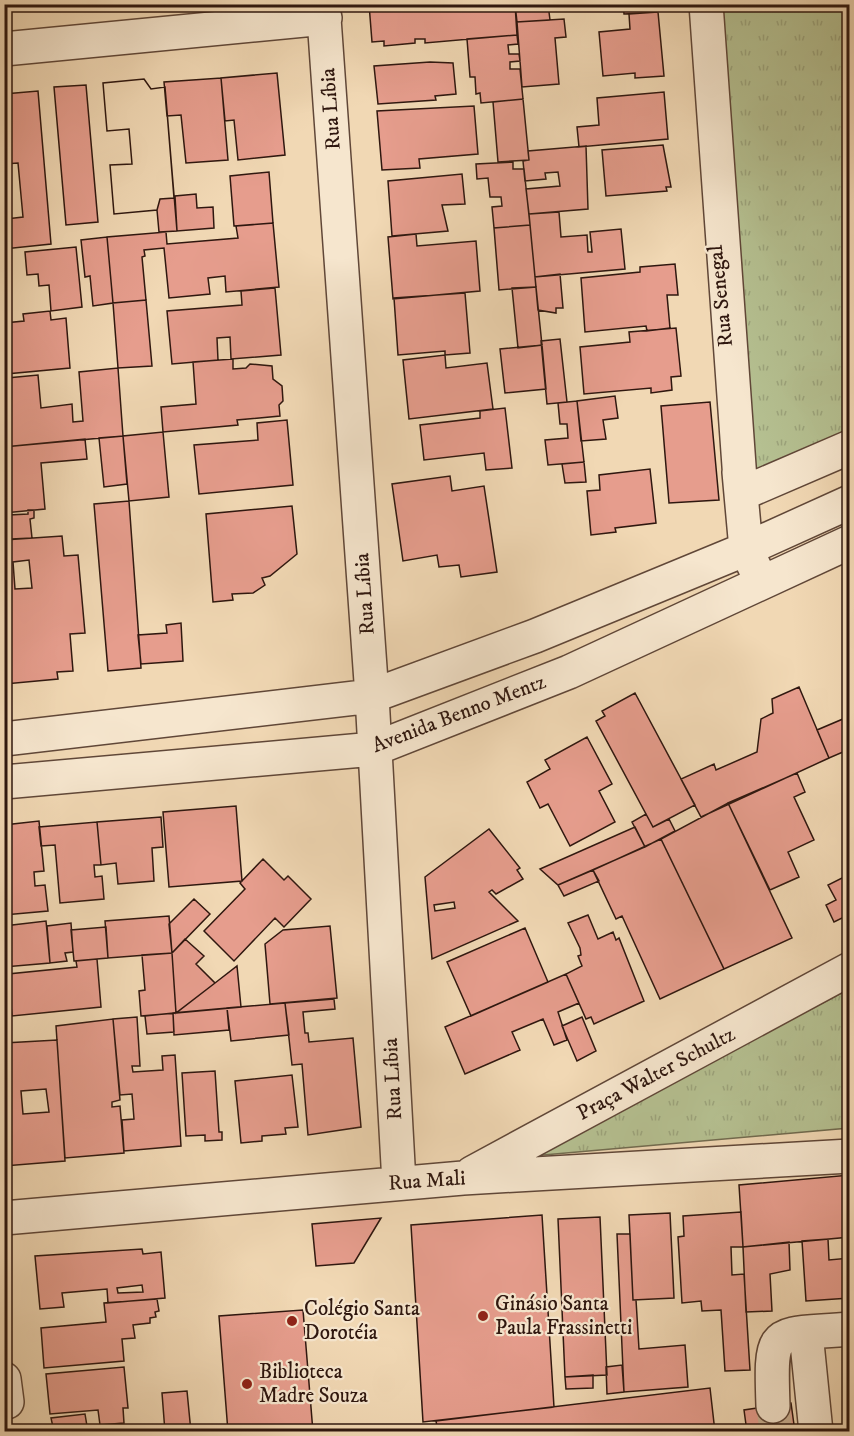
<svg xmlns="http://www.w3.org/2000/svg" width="854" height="1436" viewBox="0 0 854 1436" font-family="'IM FELL DW Pica',serif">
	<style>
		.park { fill: url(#park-tufts); stroke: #726c50; stroke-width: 1.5 }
		.building { fill: #e69d8d; stroke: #2f170f; stroke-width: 1.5; fill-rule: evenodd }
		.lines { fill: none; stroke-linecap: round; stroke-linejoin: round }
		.minor-tunnel { stroke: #cab193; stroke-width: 33; stroke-dasharray: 33 16; stroke-linecap: butt }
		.minor-casing { stroke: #604738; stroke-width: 36 }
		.minor { stroke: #f6e6ce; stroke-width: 33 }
		.poi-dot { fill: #8f2418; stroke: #f6e6ce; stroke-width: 2 }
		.labels { text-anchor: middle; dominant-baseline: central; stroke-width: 4.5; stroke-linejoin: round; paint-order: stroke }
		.street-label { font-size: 21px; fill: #2f170f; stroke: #f6e6ce }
		.poi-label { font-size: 21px; fill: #2f170f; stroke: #f6e6ce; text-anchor: start }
	</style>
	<defs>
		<pattern id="park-tufts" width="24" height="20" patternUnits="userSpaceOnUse" patternTransform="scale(1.5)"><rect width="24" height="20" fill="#b5c091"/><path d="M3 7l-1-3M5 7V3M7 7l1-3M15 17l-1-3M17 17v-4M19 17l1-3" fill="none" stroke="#9ca47c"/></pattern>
	</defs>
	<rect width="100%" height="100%" fill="#f1d8b4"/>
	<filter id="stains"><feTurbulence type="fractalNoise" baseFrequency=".00333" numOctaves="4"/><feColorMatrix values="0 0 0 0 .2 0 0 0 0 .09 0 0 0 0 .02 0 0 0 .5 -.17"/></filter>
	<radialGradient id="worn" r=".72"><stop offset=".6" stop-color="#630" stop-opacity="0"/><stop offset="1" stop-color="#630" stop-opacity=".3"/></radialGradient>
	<path class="park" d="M706 5H849V447L741 494Z
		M849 989V1128L532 1156Z"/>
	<path class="building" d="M369 4H445L446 9 515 4 517 35 425 43V39H415V43L384 46V41L372 42Z
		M515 4H548L550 20 517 22Z
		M575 4H603V8L575 11Z
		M623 4H657L658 12 624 14Z
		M658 12 664 76 635 78V73L603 76 599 32 630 29 629 14Z
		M564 19 566 37 555 38 559 84 522 87 517 22Z
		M517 35 518 44 508 45 509 54H519L520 61 510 62V69H520L523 99 481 103 480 93 476 94 475 77H470L467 39Z
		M430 62 453 63 456 94 435 96 436 100 378 104 374 66Z
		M277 73 285 155 238 160 234 120 225 121 221 78Z
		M221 78 228 160 186 163 181 115 167 116 164 82Z
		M144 79 151 89 165 87 174 198 160 199 157 210 114 214 110 165 132 164 129 129 107 131 103 83Z
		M144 79 151 89 165 87 177 231 159 232 157 210 114 214 110 165 132 164 129 129 107 131 103 83Z
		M86 85 98 222 66 225 54 87Z
		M38 91 51 244 4 249V214L6 219 23 217 18 163 4 164V94Z
		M664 92 668 139 579 147 577 127 599 125 597 98Z
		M523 99 529 160 498 162 493 102Z
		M474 106 478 154 419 159 420 168 382 170 377 111Z
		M663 145 671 187H666L667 191 606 196 602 150Z
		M586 146 588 209 529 214 526 189 560 186 558 172 545 173 546 179 525 181 523 161 529 160 528 151Z
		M513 162V169H524L530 225 494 228 492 207 502 206 501 197H490L488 178 477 179 476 164Z
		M269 172 273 223 234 226 230 176Z
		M462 174 465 204 442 205 448 231 392 236 388 181Z
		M196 194 197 208 213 207 214 228 177 231 175 196Z
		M559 212 561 237 587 235 588 252H592L590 232 621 229 625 269 535 277 529 214Z
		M273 223 279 287 226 292 225 276 208 278 210 294 169 298 164 248 144 250 145 256 142 257 146 300 113 303 107 237 166 232 167 244 238 238 236 226Z
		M530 225 536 287 499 290 494 228Z
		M416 234 417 246 476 241 480 291 393 299 388 237Z
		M107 237 113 303 93 306 90 276 85 277 81 240Z
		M76 247 82 307 51 311 49 285 39 286 38 274 27 275 25 252Z
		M675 264 678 295H667L670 328 647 331 646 326 585 332 581 278 640 272V267Z
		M560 274 563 308H556V313L538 310 535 277Z
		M536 287 542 345 518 348 512 288Z
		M275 288 281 355 231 359 230 337 217 338 218 360 172 364 167 311 242 305 241 291Z
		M465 293 470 353 445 355V351L398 355 394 298Z
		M146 300 152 366 118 368 113 303Z
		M50 311 51 320 66 318 70 368 6 374 4 379V323L24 321 23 314Z
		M676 328 681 376 671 377 672 390 651 393V388L584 394 580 347 630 342 629 332Z
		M560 339 567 402 547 404 541 341Z
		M542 345 546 389 505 393 500 349Z
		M445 355 446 368 487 363 493 409 409 419 403 360Z
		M233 359V369L246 368 250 364 272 366 273 379 282 386 283 401 279 405 280 416 237 420 238 425 163 432 161 407 196 404 193 362Z
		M118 368 123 436 4 447V399L9 398 7 378 38 375 41 408 72 404 73 422 83 421 79 372Z
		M615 396 618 418 603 420 606 439 581 441 577 401Z
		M577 401 584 462 548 465 545 440 568 438 567 424H560L558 403Z
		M710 402 719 500 669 503 661 406Z
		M505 408 512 468 486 470 484 453 424 460 420 425 480 418V411Z
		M287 420 293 485 199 494 194 445 258 440 257 423Z
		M163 432 169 497 129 501 123 436Z
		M123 436 127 484 104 487 99 438Z
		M85 439 87 459 41 463 45 509 4 513V447Z
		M584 462 586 482 565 483 562 464Z
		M650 469 656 523 615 528 616 532 591 535 587 491 600 490 599 475Z
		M450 476 452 491 484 486 497 572 461 577 459 565 439 567 437 555 403 561 392 484Z
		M129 501 141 668 108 671 94 504Z
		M292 506 297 554 270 576 262 578 265 585 253 593 232 594 233 600 213 602 206 514Z
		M28 510H34V518L30 519 32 538 11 539 9 515 28 514Z
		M62 536 64 556 78 555 85 633 70 634 73 671 57 672 58 679 5 684 4 540Z
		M29 560 32 588 15 589 13 562Z
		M181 623 183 661 141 664 138 635 167 633 166 625Z
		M799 687 829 758 701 817 681 779 714 764 716 770 757 752 761 719 773 713 772 699Z
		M635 693 695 805 653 827 596 721 605 716 602 711Z
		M850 716V749L829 758 817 730Z
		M587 737 612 784 599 791 615 822 570 846 548 804 540 808 527 782 550 769 545 760Z
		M797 773 805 792 794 797 814 840 788 852 799 877 770 890 728 803Z
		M728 803 792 938 724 969 661 839Z
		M236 806 242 881 169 887 163 812Z
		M646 814 653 827 669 819 675 831 645 847 632 822Z
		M161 817 163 847 152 848 154 881 118 884 116 863 101 865 97 822Z
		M39 821 44 871 34 872 35 886 45 885 48 911 4 915V825Z
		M97 822 101 865H94L95 877 102 876 104 899 60 903 55 845 41 846 39 827Z
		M635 827 645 847 558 885 540 869Z
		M489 829 520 868 517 870 523 879 496 894 492 890 489 892 518 921 432 959 425 877ZM454 902 455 908 435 911 434 905Z
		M661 839 724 969 660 999 622 916 616 919 593 870Z
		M263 859 284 880 288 876 311 899 284 927 275 918 234 961 204 931 245 889 240 883Z
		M593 870 599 881 564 896 558 885Z
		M850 874V925H848L844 917 834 922 826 905 836 900 828 885Z
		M194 899 210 914 172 953 169 924Z
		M588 915 598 939 613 932 616 940 619 938 644 1001 594 1024 591 1017 586 1019 566 974 582 966 578 956 581 955 580 948 568 923Z
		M169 916 172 953 108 958 105 921Z
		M46 921 50 963 4 967V926Z
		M71 923 73 952 65 953 67 961 50 963 47 926Z
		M330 926 337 998 270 1004 265 944 283 930Z
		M106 927 108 958 74 961 71 930Z
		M525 928 548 982 471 1016 447 962Z
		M185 939 204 956 196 964 215 983 176 1013 172 953Z
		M172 953 176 1013 141 1016 139 991 145 990 142 955Z
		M97 959 101 1007 12 1016 8 974 77 967 76 961Z
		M237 966 241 1007 176 1013 215 983Z
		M566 974 579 1003 558 1012 567 1040 554 1045 543 1019 512 1032 520 1050 465 1074 445 1027Z
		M334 999 335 1009 303 1012 305 1033H308L309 1042 353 1038 361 1127 308 1135 302 1064 292 1065 285 1003Z
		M285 1003 289 1035 231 1041 227 1008Z
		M227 1008 229 1030 174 1035 173 1013Z
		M173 1013 174 1032 147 1034 145 1016Z
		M137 1017 140 1066H132L133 1072 163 1070 162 1056 175 1055 181 1146 124 1151 122 1120 134 1119 132 1094 120 1095 113 1019Z
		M582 1017 596 1051 577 1061 562 1026Z
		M113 1019 120 1100 112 1102V1107L120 1106 124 1153 65 1158 56 1026Z
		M57 1040 65 1161 4 1166V1043Z
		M215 1071 219 1132H222V1140L205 1141V1135L186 1136 182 1073Z
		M292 1075 298 1127 285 1128 286 1134 262 1136V1141L241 1143 235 1081Z
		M46 1089 49 1112 23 1114 21 1091Z
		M850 1175V1237L743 1247 739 1185Z
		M741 1212 743 1247H731L732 1275 744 1274 750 1370 725 1371 721 1310 702 1311 701 1301 682 1303 678 1237 684 1236 683 1216Z
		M670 1213 674 1298 633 1300 629 1215Z
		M542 1215 554 1407 423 1422 411 1225Z
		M600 1217 607 1375 565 1377 558 1219Z
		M381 1218 354 1263 316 1266 312 1224Z
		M617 1234H630L633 1300H636L639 1349 685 1345 688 1387 624 1392Z
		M828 1239 829 1260 850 1258V1298L806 1301 802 1241Z
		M789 1242 790 1270 770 1274 772 1311 746 1312 743 1247Z
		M142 1249 143 1254 161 1252 165 1298 108 1303 107 1289 62 1293 64 1307 40 1309 35 1256ZM142 1285 143 1292 118 1293 117 1288Z
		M157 1299 159 1311 155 1312 156 1317 150 1318V1323L133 1325 135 1338 122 1339 124 1361 44 1368 41 1328 106 1322 104 1303Z
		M303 1310 313 1432H228L219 1316Z
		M622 1365 624 1392 607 1394 606 1367Z
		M124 1367 128 1408H123L124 1423 100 1425 98 1410 50 1414 46 1374Z
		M593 1375V1388L566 1389 565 1377Z
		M710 1388 715 1432H438L436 1421Z
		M187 1391 191 1432H165L162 1393Z
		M791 1403 795 1432H747L744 1410Z
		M85 1414 87 1426 99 1425 100 1432H54L51 1418Z"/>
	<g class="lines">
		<path class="minor-tunnel" d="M773 1406 776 1432"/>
		<g class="minor-casing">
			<path id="minor" d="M323 4 372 696 399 1183
				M706 4 741 494 850 447
				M4 49 325 18
				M739 472 746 549 755 568
				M4 739 372 696 535 636 746 549 850 502
				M4 782 374 749 569 672 850 542
				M472 1173 850 969
				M4 1218 463 1178 850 1156
				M806 1333 816 1432
				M4 1379 7 1402
				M773 1406C770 1323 772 1336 850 1329"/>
		</g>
		<use href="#minor" class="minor"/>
	</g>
	<g class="poi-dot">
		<circle cx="483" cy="1316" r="6"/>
		<circle cx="292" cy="1321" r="6"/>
		<circle cx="247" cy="1384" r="6"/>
	</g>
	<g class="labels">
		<g class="street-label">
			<text transform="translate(331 109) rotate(-94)">Rua Líbia</text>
			<text transform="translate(721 296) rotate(-96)">Rua Senegal</text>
			<text transform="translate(365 594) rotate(-94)">Rua Líbia</text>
			<text transform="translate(459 714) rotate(-21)">Avenida Benno Mentz</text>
			<text transform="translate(656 1074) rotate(-28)">Praça Walter Schultz</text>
			<text transform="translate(393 1079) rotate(-93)">Rua Líbia</text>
			<text transform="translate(427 1181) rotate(-4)">Rua Mali</text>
		</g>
		<g class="poi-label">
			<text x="495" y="1304">Ginásio Santa<tspan x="495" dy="24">Paula Frassinetti</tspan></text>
			<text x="304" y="1309">Colégio Santa<tspan x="304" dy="24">Dorotéia</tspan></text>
			<text x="259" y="1372">Biblioteca<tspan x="259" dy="24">Madre Souza</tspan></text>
		</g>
	</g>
	<rect width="854" height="1436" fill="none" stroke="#f1d8b4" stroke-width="24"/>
	<rect x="6" y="6" width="842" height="1424" fill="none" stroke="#2f170f" stroke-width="3"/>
	<rect x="12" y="12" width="830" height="1412" fill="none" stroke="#2f170f" stroke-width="1.5"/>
	<rect width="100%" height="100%" filter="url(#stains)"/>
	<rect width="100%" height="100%" fill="url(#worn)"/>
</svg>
